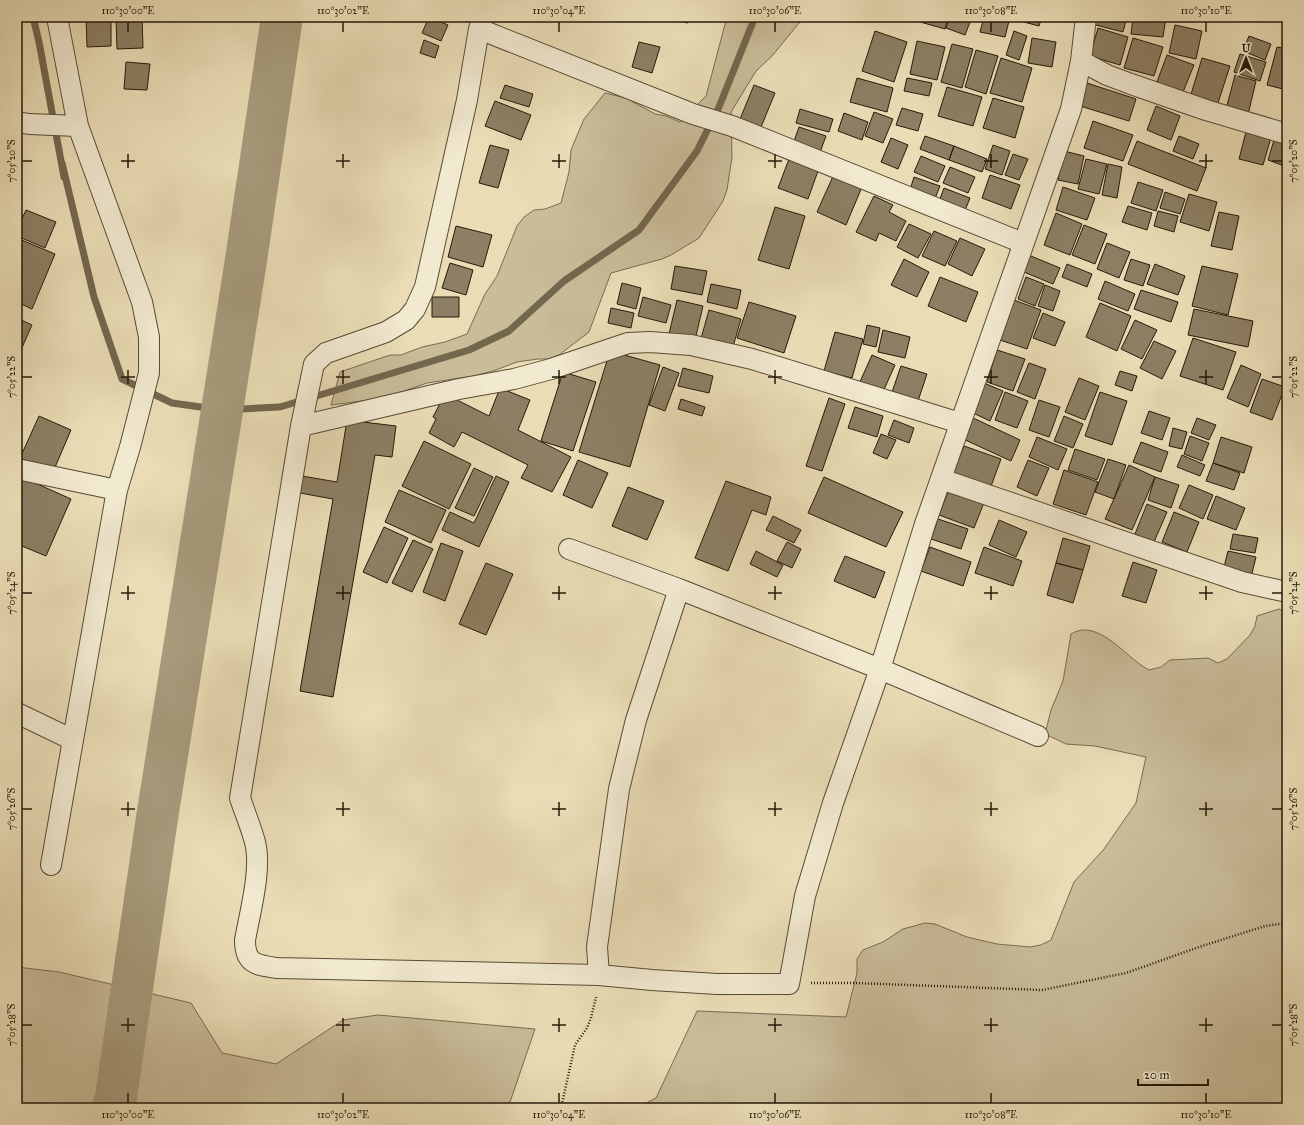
<svg xmlns="http://www.w3.org/2000/svg" width="1304" height="1125" viewBox="0 0 1304 1125" font-family="'IM FELL Great Primer',serif">
	<style>
		.green { fill: #c9bc99; stroke: #786b52 }
		.lines { fill: none; stroke-linecap: round; stroke-linejoin: round }
		.stream { stroke: #73674e; stroke-width: 7 }
		.river { stroke: #a79b7c; stroke-width: 42 }
		.building { fill: #8c7f63; stroke: #261a0a }
		.street-casing { stroke: #574b35; stroke-width: 22 }
		.path { stroke: #261a0a; stroke-width: 2.5; stroke-dasharray: 1 2; stroke-linecap: butt }
		.street { stroke: #f1e9d0; stroke-width: 20 }
		.ticks { fill: none; stroke: #261a0a; stroke-width: 1.5 }
		.neatline { fill: none; stroke: #261a0a; stroke-width: 1.5 }
		.ticks-label { font-size: 10px; text-anchor: middle; fill: #261a0a }
	</style>
	<rect width="100%" height="100%" fill="#eaddb6"/>
	<filter id="stains"><feTurbulence type="fractalNoise" baseFrequency=".005" numOctaves="4"/><feColorMatrix values="0 0 0 0 .2 0 0 0 0 .09 0 0 0 0 .02 0 0 0 .5 -.17"/></filter>
	<radialGradient id="worn" r=".72"><stop offset=".6" stop-color="#630" stop-opacity="0"/><stop offset="1" stop-color="#630" stop-opacity=".3"/></radialGradient>
	<path class="green" d="M727 17H809L799 23 772 56 756 71 731 112 732 157 727 190 723 201 699 238 671 255 662 259 611 273 589 332 559 355 549 359H538L517 362 496 370 474 376 427 383 384 398 331 405 340 372 390 355H401L422 347 445 342 467 334 485 294 497 276 517 226 524 217 534 210 545 209 561 203 569 172 571 150 584 119 605 93 626 98 655 114 666 116 680 122 706 96Z
		M1279 609 1287 613V1108H637L656 1098 697 1011 846 1017 857 973V959L863 950 883 942 903 929 925 923 935 924 967 937 997 944 1030 947 1041 945 1051 940 1074 882 1104 849 1136 803 1146 757 1095 746 1066 744 1045 734 1051 710 1063 681 1071 634C1075 632 1079 630 1083 630 1107 629 1128 659 1149 670L1161 667 1170 660 1208 658 1218 663 1227 659 1250 635 1255 626 1257 616Z
		M17 967 59 972 191 1003 222 1053 276 1064 343 1020 378 1015 535 1029 508 1108H17Z"/>
	<g class="lines">
		<path class="stream" d="M33 17 39 42 64 177 62 163 94 297 122 379 172 403 222 410 280 407 469 350 509 331 564 281 639 230 697 151 719 107 755 17"/>
		<path class="river" d="M113 1108 116 1097 157 818 246 260 282 17"/>
	</g>
	<path class="building" d="M86 17H111V46L87 47Z
		M116 17H142L143 48 117 49Z
		M429 17 448 25 441 41 422 33Z
		M676 17H689L688 23 676 20Z
		M914 17H948L945 29 913 20Z
		M950 17H972L965 35 946 28Z
		M984 17H992L1009 21 1005 37 980 32Z
		M1017 17H1042L1039 26 1016 20Z
		M1089 17H1127L1123 32 1088 23Z
		M1133 17H1166L1163 37 1131 34Z
		M1175 25 1202 31 1196 59 1169 53Z
		M1285 26H1287V44H1282Z
		M1098 28 1128 37 1120 65 1090 56Z
		M875 31 907 42 894 82 862 71Z
		M1014 31 1027 36 1019 60 1006 55Z
		M1249 36 1271 44 1265 60 1243 51Z
		M1032 38 1056 42 1052 67 1028 63Z
		M1133 38 1163 47 1154 76 1124 68Z
		M424 40 439 46 435 58 420 53Z
		M917 41 945 47 937 80 910 74Z
		M639 42 660 47 652 73 632 67Z
		M952 44 973 49 962 88 941 82Z
		M1277 47 1287 49V90L1267 85Z
		M976 50 998 56 986 94 965 87Z
		M1240 54 1266 62 1260 81 1234 72Z
		M1167 55 1194 65 1181 97 1155 87Z
		M1001 58 1032 68 1022 102 990 93Z
		M1202 58 1230 66 1216 109 1189 101Z
		M126 62 150 64 147 90 124 89Z
		M1235 75 1256 81 1247 119 1225 113Z
		M857 78 893 88 887 112 850 102Z
		M907 78 932 83 929 96 904 91Z
		M1087 83 1136 99 1129 121 1080 106Z
		M505 85 533 94 529 107 500 98Z
		M754 85 775 93 759 132 738 124Z
		M947 87 982 97 973 126 938 116Z
		M993 98 1024 107 1015 138 983 128Z
		M495 101 531 115 521 140 485 126Z
		M1156 106 1180 116 1171 140 1147 130Z
		M902 108 923 114 918 131 896 125Z
		M800 109 833 119 829 132 796 123Z
		M874 112 893 119 883 143 865 136Z
		M844 113 868 122 862 140 838 131Z
		M1093 121 1133 135 1123 161 1084 148Z
		M799 127 826 136 819 155 792 147Z
		M1247 128 1272 134 1263 165 1239 159Z
		M925 136 954 146 949 160 920 149Z
		M1179 136 1199 144 1193 159 1173 151Z
		M891 138 908 145 898 169 881 162Z
		M1274 140 1287 144V167L1268 160Z
		M1137 141 1206 168 1197 191 1128 164Z
		M490 145 509 150 498 188 479 183Z
		M993 145 1010 151 1002 175 985 169Z
		M954 146 987 159 982 172 949 160Z
		M1064 151 1084 156 1078 184 1058 180Z
		M1013 154 1028 159 1019 180 1005 175Z
		M921 156 945 166 938 182 914 172Z
		M789 159 818 171 808 199 778 188Z
		M1086 159 1107 164 1099 194 1078 189Z
		M1108 164 1122 167 1117 198 1102 195Z
		M950 167 975 177 968 193 943 183Z
		M834 174 862 187 846 225 817 212Z
		M990 175 1020 185 1011 209 982 198Z
		M914 177 940 186 934 201 909 193Z
		M1138 182 1163 190 1156 211 1131 203Z
		M1063 187 1095 198 1087 220 1056 210Z
		M944 188 970 198 964 213 938 204Z
		M1165 192 1185 199 1180 214 1160 208Z
		M1189 194 1217 202 1209 231 1180 222Z
		M874 196 893 205 889 212 906 221 896 241 879 233 876 241 856 232Z
		M1128 206 1152 213 1147 230 1122 222Z
		M775 207 805 216 789 269 758 260Z
		M26 210 56 222 45 248 17 236V230Z
		M1158 211 1178 216 1174 232 1154 226Z
		M1219 212 1239 216 1232 250 1211 246Z
		M1056 213 1082 224 1070 255 1044 245Z
		M909 224 931 234 918 258 897 247Z
		M1084 225 1107 234 1095 264 1072 255Z
		M456 226 492 235 483 267 448 257Z
		M934 231 957 241 945 266 922 256Z
		M17 238 55 254 32 309 17 302Z
		M960 238 985 249 972 276 948 264Z
		M1107 243 1130 252 1119 278 1097 269Z
		M1026 254 1060 268 1053 284 1019 270Z
		M904 259 929 272 917 297 891 285Z
		M1131 259 1150 265 1143 286 1124 280Z
		M450 263 473 270 466 295 442 288Z
		M1067 264 1092 274 1087 287 1062 277Z
		M1155 264 1185 276 1178 295 1147 284Z
		M675 266 707 271 702 295 671 289Z
		M1202 266 1238 274 1228 315 1192 306Z
		M940 277 978 292 966 322 928 306Z
		M1026 277 1044 284 1035 306 1018 299Z
		M1105 281 1135 294 1128 311 1098 299Z
		M622 283 641 288 636 309 617 304Z
		M711 284 741 290 737 309 707 302Z
		M1045 285 1060 291 1053 311 1038 306Z
		M1141 290 1178 302 1171 322 1134 309Z
		M432 297H459V317H432Z
		M643 297 671 305 666 323 638 316Z
		M1011 299 1041 310 1027 349 997 339Z
		M677 300 703 306 695 340 669 334Z
		M749 302 796 316 784 353 737 338Z
		M1100 303 1131 316 1117 351 1086 337Z
		M611 308 634 313 631 328 608 323Z
		M1194 309 1253 321 1248 347 1188 335Z
		M709 310 741 319 732 350 700 342Z
		M1043 313 1065 322 1055 346 1033 338Z
		M17 318 32 325 17 359Z
		M1135 320 1157 330 1142 359 1121 349Z
		M867 325 880 328 876 347 863 344Z
		M883 330 910 337 905 358 878 352Z
		M835 332 863 339 852 378 824 371Z
		M1193 338 1236 352 1223 390 1180 376Z
		M1154 341 1176 351 1162 379 1140 368Z
		M997 350 1025 359 1013 391 987 382Z
		M610 351 660 365 630 467 579 452Z
		M872 355 895 365 882 394 859 384Z
		M1029 363 1046 369 1035 399 1017 392Z
		M1241 365 1261 374 1248 407 1227 398Z
		M901 366 927 374 916 407 890 398Z
		M663 367 679 373 665 411 649 405Z
		M683 368 713 376 709 393 678 386Z
		M1120 371 1137 376 1132 391 1115 385Z
		M563 372 596 382 573 451 541 441Z
		M1079 378 1099 386 1085 420 1065 412Z
		M1262 379 1285 387 1272 420 1250 412Z
		M984 383 1003 391 990 421 971 412Z
		M500 388 530 400 518 430 571 457 552 492 521 478 528 465 462 432 454 447 429 433 436 419 433 417 445 394 489 416Z
		M1005 392 1028 401 1017 428 995 420Z
		M1100 392 1127 401 1112 445 1085 436Z
		M829 398 845 404 822 471 806 466Z
		M681 399 705 407 702 416 678 409Z
		M1039 400 1060 407 1049 437 1029 430Z
		M855 407 883 416 877 437 848 428Z
		M1149 411 1170 418 1162 440 1141 433Z
		M39 416 71 430 53 472 20 458Z
		M1064 416 1083 424 1073 448 1054 441Z
		M971 417 1020 440 1011 461 961 438Z
		M1197 418 1216 425 1209 440 1191 433Z
		M347 420 396 426 392 457 375 455 333 697 300 691 333 499 300 493 302 476 337 482Z
		M894 420 914 428 909 443 888 435Z
		M1173 428 1187 432 1182 449 1169 446Z
		M881 434 896 440 887 459 873 453Z
		M1190 436 1209 443 1202 461 1184 454Z
		M1037 437 1067 449 1058 470 1029 457Z
		M1221 437 1252 447 1244 473 1213 463Z
		M424 441 471 464 449 509 402 486Z
		M1141 442 1168 452 1161 472 1133 462Z
		M964 446 1001 459 990 489 952 476Z
		M1075 449 1105 459 1097 480 1068 470Z
		M1182 455 1205 465 1200 476 1177 467Z
		M1108 459 1126 465 1114 499 1095 492Z
		M578 460 608 473 592 508 563 495Z
		M1028 460 1049 468 1037 496 1017 487Z
		M1213 463 1240 473 1234 490 1206 481Z
		M1129 465 1155 477 1132 530 1105 519Z
		M474 468 493 477 474 516 455 508Z
		M1064 470 1098 482 1086 515 1053 504Z
		M496 476 509 482 479 547 442 530 450 512 474 523Z
		M824 477 903 512 886 547 808 513Z
		M1155 477 1179 485 1171 508 1148 500Z
		M24 478 71 499 46 556 17 544V493Z
		M726 481 771 497 766 515 752 510 728 571 695 558Z
		M1189 485 1213 495 1203 519 1179 508Z
		M628 487 664 501 647 540 612 526Z
		M950 487 985 500 974 528 939 515Z
		M399 490 446 510 431 543 385 522Z
		M1216 496 1245 508 1236 530 1207 519Z
		M1147 504 1167 512 1154 542 1135 534Z
		M1174 512 1199 522 1187 552 1162 542Z
		M773 516 801 530 794 543 766 530Z
		M938 519 968 529 961 549 931 539Z
		M999 520 1027 532 1016 557 989 545Z
		M384 527 408 538 387 583 363 572Z
		M1233 534 1258 538 1255 553 1230 549Z
		M1063 538 1090 546 1083 570 1056 563Z
		M413 540 433 549 412 592 392 583Z
		M787 542 801 549 792 568 777 561Z
		M441 543 463 551 445 601 423 592Z
		M930 547 971 562 963 586 921 571Z
		M984 547 1022 561 1013 586 975 573Z
		M756 551 783 565 777 577 750 564Z
		M1228 551 1256 557 1251 577 1223 571Z
		M845 556 885 572 875 598 834 581Z
		M1133 562 1157 570 1146 603 1122 596Z
		M486 563 513 574 486 635 459 624Z
		M1056 563 1083 570 1073 603 1047 595Z"/>
	<g class="lines">
		<g class="street-casing">
			<path id="street" d="M483 17 479 29 467 100 425 287 415 309 406 320 386 332 326 353 314 364 301 426 240 798C245 813 251 827 255 842 262 869 250 912 245 940 245 964 256 965 277 968L599 975
				M479 29 693 114 732 126 1023 243
				M1081 61 1107 75 1131 84 1206 110 1287 134
				M17 122 29 124 78 126
				M301 426 459 389 514 379 551 369 628 343 650 342 691 345 752 359 960 423
				M17 469 117 490
				M941 479 1242 582 1287 592
				M569 549 679 589 880 669 1038 736
				M679 589 636 720 619 789 597 947 599 975 652 980 717 984H789L805 896 833 803 880 669 925 524 1071 109 1081 61 1086 17
				M17 713 73 740
				M51 865 117 490 130 447 149 373V337L142 302 78 126 57 17"/>
		</g>
		<path class="path" d="M811 983H855L1042 990 1126 973 1199 947 1265 926 1287 923
			M561 1108 575 1045 587 1028 591 1018 596 997"/>
		<use href="#street" class="street"/>
	</g>
	<path class="ticks" d="M128 22V32M343 22V32M559 22V32M775 22V32M991 22V32M1206 22V32M128 154V168M343 154V168M559 154V168M775 154V168M991 154V168M1206 154V168M22 161H32M121 161H135M336 161H350M552 161H566M768 161H782M984 161H998M1199 161H1213M1272 161H1282M128 370V384M343 370V384M559 370V384M775 370V384M991 370V384M1206 370V384M22 377H32M121 377H135M336 377H350M552 377H566M768 377H782M984 377H998M1199 377H1213M1272 377H1282M128 586V600M343 586V600M559 586V600M775 586V600M991 586V600M1206 586V600M22 593H32M121 593H135M336 593H350M552 593H566M768 593H782M984 593H998M1199 593H1213M1272 593H1282M128 802V816M343 802V816M559 802V816M775 802V816M991 802V816M1206 802V816M22 809H32M121 809H135M336 809H350M552 809H566M768 809H782M984 809H998M1199 809H1213M1272 809H1282M128 1018V1032M343 1018V1032M559 1018V1032M775 1018V1032M991 1018V1032M1206 1018V1032M22 1025H32M121 1025H135M336 1025H350M552 1025H566M768 1025H782M984 1025H998M1199 1025H1213M1272 1025H1282M128 1093V1103M343 1093V1103M559 1093V1103M775 1093V1103M991 1093V1103M1206 1093V1103"/>
	<rect width="1304" height="1125" fill="none" stroke="#eaddb6" stroke-width="44"/>
	<g transform="translate(1246 58)" stroke="#f1e9d0" stroke-width="3" paint-order="stroke">
	<path d="M0-3L7 15L0 10L-7 15Z" fill="#261a0a"/>
	<text y="-6" font-size="11" font-weight="bold" text-anchor="middle" fill="#261a0a">U</text>
	</g>
	<path d="M1138 1079v6h70v-6" fill="none" stroke="#261a0a" stroke-width="2"/>
	<text x="1144" y="1079" font-size="12" fill="#261a0a" stroke="#f1e9d0" stroke-width="3" paint-order="stroke">20 m</text>
	<rect x="22" y="22" width="1260" height="1081" class="neatline"/>
	<g class="ticks-label">
		<text x="128" y="14">110°30'00"E</text>
		<text x="343" y="14">110°30'02"E</text>
		<text x="559" y="14">110°30'04"E</text>
		<text x="775" y="14">110°30'06"E</text>
		<text x="991" y="14">110°30'08"E</text>
		<text x="1206" y="14">110°30'10"E</text>
		<text transform="translate(11 161) rotate(-90)" y="4">7°05'20"S</text>
		<text transform="translate(1293 161) rotate(-90)" y="4">7°05'20"S</text>
		<text transform="translate(11 377) rotate(-90)" y="4">7°05'22"S</text>
		<text transform="translate(1293 377) rotate(-90)" y="4">7°05'22"S</text>
		<text transform="translate(11 593) rotate(-90)" y="4">7°05'24"S</text>
		<text transform="translate(1293 593) rotate(-90)" y="4">7°05'24"S</text>
		<text transform="translate(11 809) rotate(-90)" y="4">7°05'26"S</text>
		<text transform="translate(1293 809) rotate(-90)" y="4">7°05'26"S</text>
		<text transform="translate(11 1025) rotate(-90)" y="4">7°05'28"S</text>
		<text transform="translate(1293 1025) rotate(-90)" y="4">7°05'28"S</text>
		<text x="128" y="1118">110°30'00"E</text>
		<text x="343" y="1118">110°30'02"E</text>
		<text x="559" y="1118">110°30'04"E</text>
		<text x="775" y="1118">110°30'06"E</text>
		<text x="991" y="1118">110°30'08"E</text>
		<text x="1206" y="1118">110°30'10"E</text>
	</g>
	<rect width="100%" height="100%" filter="url(#stains)"/>
	<rect width="100%" height="100%" fill="url(#worn)"/>
</svg>
